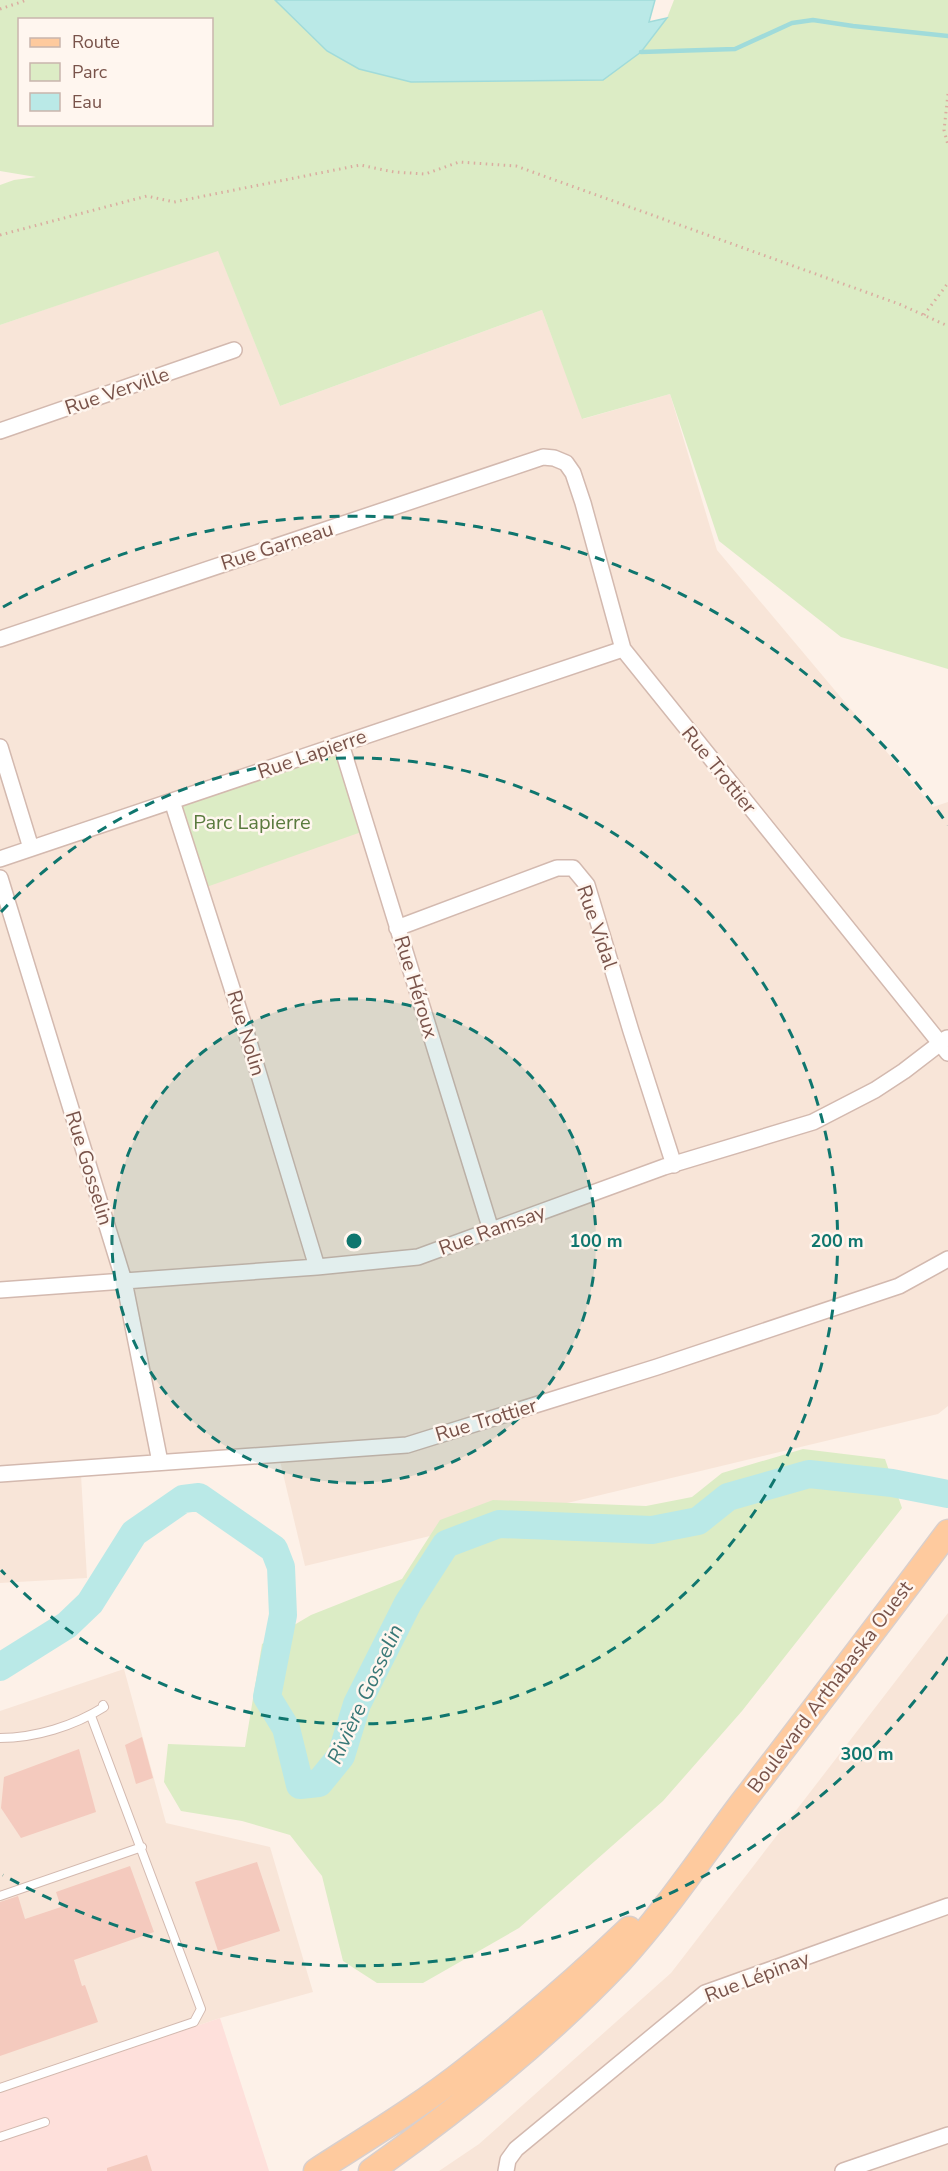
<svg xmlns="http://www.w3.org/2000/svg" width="948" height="2171" viewBox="0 0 948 2171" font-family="'Nunito Sans',sans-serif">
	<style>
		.residential { fill: #f8e5d8 }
		.commercial { fill: #fee0db }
		.green { fill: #dcecc5; fill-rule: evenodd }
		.water { fill: #bae9e7; stroke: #a0dbda; stroke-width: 1.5 }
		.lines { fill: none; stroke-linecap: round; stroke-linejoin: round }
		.stream { stroke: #a0dbda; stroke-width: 4.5 }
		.river { stroke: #bae9e7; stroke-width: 28 }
		.building { fill: #f4cabe }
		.service-casing { stroke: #d3b9af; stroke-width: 10 }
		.minor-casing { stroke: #d3b9af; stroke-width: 18 }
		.primary-casing { stroke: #d9cfcc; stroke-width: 27 }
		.path { stroke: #daada0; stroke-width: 3; stroke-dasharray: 1.5 4.5; stroke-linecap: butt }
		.service { stroke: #fff; stroke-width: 8 }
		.minor { stroke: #fff; stroke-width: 15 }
		.primary { stroke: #feca9e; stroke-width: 24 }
		.ring { fill: none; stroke: #0f766e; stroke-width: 3; stroke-dasharray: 10 8 }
		.labels { text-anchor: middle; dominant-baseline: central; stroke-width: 5; stroke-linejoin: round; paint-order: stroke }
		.street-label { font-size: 20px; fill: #79534a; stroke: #fff6ef }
		.park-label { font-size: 20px; fill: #5a7a3e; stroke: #fff6ef }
		.water-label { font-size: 21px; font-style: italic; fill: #397877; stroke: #fff6ef }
		.centre { fill: #0f766e; stroke: #fff6ef; stroke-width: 3 }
		.ring-label { font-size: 18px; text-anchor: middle; font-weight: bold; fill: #0f766e; stroke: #fff6ef; stroke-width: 5; stroke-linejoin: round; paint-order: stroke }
	</style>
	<rect width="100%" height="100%" fill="#fdf1e8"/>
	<path class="residential" d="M218 250 280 406 542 310 583 419 670 394 717 550 933 807 948 802V1406L938 1414 305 1566 279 1457 81 1475 87 1578 0 1583V325Z
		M948 1613V2171H439L479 2144 671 1973Z
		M124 1669 166 1823 270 1847 313 1992 220 2018 0 2093V1711Z"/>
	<path class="commercial" d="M220 2018 269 2171H0V2093Z"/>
	<path class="green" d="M0 0H275L327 51 359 69 412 82 603 80 667 18 674 0H948V669L841 637 719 541 670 394 582 419 542 310 280 406 218 251 0 325V185L14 180 36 177 0 171ZM20 20H212V124H20Z
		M341 744 367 830 198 890 172 801Z
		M803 1449 885 1459 902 1508 742 1711 663 1801 519 1928 423 1983H377L343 1961 322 1876 290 1835 242 1821 181 1811 164 1782 168 1744 245 1747 262 1644 311 1615 402 1579 440 1520 493 1500 646 1506 692 1497 722 1473Z"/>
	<path class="water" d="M275 0H655L649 22 667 18 641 52 603 80 411 82 359 69 327 51Z"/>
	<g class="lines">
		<path class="stream" d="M641 52 735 49 792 23 813 20 853 26 948 36"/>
		<path class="river" d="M0 1667 67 1625 90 1603 134 1533 183 1499 199 1497 274 1549 281 1567 283 1615 267 1697 286 1728 300 1785 319 1783 341 1756 357 1704 408 1603 446 1544 499 1524 652 1530 698 1521 728 1497 809 1474 892 1483 948 1494"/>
	</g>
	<path class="building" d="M142 1737 153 1778 136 1784 125 1745Z
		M79 1749 96 1812 21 1838 1 1808 4 1777Z
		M257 1862 280 1931 218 1951 195 1882Z
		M130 1866 154 1932 74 1960 82 1986 85 1985 98 2022 0 2056V1902L18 1896 25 1919 61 1907 56 1892Z
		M147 2155 152 2171H107V2168Z"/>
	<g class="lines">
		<g class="service-casing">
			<path id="service" d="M0 1738C35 1738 74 1726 104 1707L103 1705
				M0 1896 142 1847
				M0 2088 194 2022 201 2009 91 1716
				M0 2137 45 2122"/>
		</g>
		<g class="minor-casing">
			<path id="minor" d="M0 431 234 350
				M0 639 543 457 554 458 566 463 573 473 583 503 623 649 948 1053
				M341 744 491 1230
				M0 747 31 848
				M172 801 246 1032 317 1267
				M0 859 623 649
				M0 878 124 1281 160 1462
				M397 928 557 868H573L587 885 631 1031 674 1165
				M0 1290 317 1267 418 1257 664 1167 813 1122 875 1090 904 1071 947 1038
				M0 1474 407 1445 657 1367 899 1286 948 1259
				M506 2171 508 2160 516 2149 705 1993 948 1906
				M843 2171 948 2135"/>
		</g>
		<g class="primary-casing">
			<path id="primary" d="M316 2171C367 2138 419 2107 467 2069 523 2025 578 1978 629 1929
				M371 2171C460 2108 545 2040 620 1961 665 1912 702 1856 742 1803 811 1713 880 1623 948 1532"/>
		</g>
		<path class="path" d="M0 9 27 0
			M948 94 944 130 948 145
			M0 235 147 196 174 202 360 165 394 172 425 174 459 162 516 166 899 304 948 326
			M924 315 948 283"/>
		<use href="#service" class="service"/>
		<use href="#minor" class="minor"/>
		<use href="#primary" class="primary"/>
	</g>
	<circle cx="354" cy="1241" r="242" fill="#0f766e" fill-opacity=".12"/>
	<g class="ring">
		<circle cx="354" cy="1241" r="242"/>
		<path d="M1 912A483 483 0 1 1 1 1570"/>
		<path d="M948 1657A725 725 0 0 1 3 1875M3 607A725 725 0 0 1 948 825"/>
	</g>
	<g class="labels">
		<g class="street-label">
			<text transform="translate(117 391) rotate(-19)">Rue Verville</text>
			<text transform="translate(277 546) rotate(-18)">Rue Garneau</text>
			<text transform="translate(312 754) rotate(-19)">Rue Lapierre</text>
			<text transform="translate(719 770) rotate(51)">Rue Trottier</text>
			<text transform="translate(597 927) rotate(71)">Rue Vidal</text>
			<text transform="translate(416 987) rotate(73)">Rue Héroux</text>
			<text transform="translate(246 1033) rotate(73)">Rue Nolin</text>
			<text transform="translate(89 1168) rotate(73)">Rue Gosselin</text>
			<text transform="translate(492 1230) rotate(-20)">Rue Ramsay</text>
			<text transform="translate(486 1420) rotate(-17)">Rue Trottier</text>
			<text transform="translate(830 1687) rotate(-53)">Boulevard Arthabaska Ouest</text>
			<text transform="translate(757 1977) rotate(-21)">Rue Lépinay</text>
		</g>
		<g class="park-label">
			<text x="252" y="822">Parc Lapierre</text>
		</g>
		<g class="water-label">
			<text transform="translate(365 1694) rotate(-65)">Rivière Gosselin</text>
		</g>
	</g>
	<circle cx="354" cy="1241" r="9" class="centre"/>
	<g class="ring-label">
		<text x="596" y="1247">100 m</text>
		<text x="837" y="1247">200 m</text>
		<text x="867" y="1760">300 m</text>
	</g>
	<rect x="18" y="18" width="195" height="108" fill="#fff6ef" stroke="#c9b5ad" stroke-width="1.5"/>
	<rect x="30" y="38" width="30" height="9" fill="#feca9e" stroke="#c9b5ad" stroke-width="1.5"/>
	<text x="72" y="48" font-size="18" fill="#79534a">Route</text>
	<rect x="30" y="63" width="30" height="18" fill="#dcecc5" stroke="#c9b5ad" stroke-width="1.5"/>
	<text x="72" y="78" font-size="18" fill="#79534a">Parc</text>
	<rect x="30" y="93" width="30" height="18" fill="#bae9e7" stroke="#c9b5ad" stroke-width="1.5"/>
	<text x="72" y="108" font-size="18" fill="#79534a">Eau</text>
</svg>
